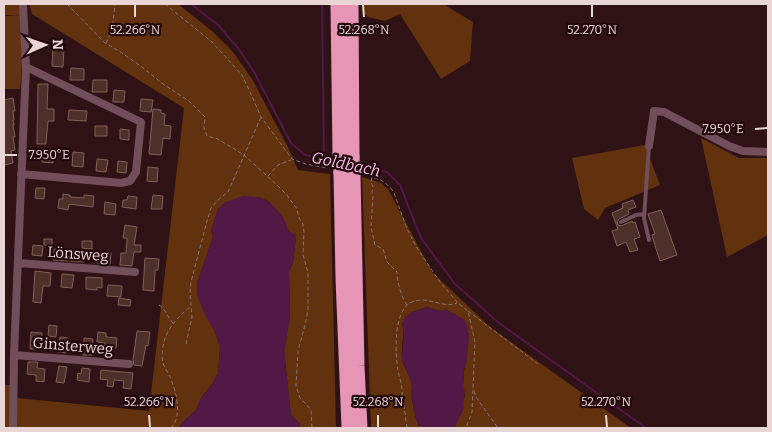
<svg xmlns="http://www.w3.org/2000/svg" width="772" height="432" viewBox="0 0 772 432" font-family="Bitter,serif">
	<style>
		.green { fill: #613314 }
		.forest { fill: #62310e }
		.water { fill: #521846 }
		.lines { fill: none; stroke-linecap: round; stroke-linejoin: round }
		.stream { stroke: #521846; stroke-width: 2 }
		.building { fill: #4d3029; stroke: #816059 }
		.path { stroke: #8a7274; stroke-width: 1; stroke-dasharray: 4 2.5; stroke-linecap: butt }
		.service { stroke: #704f5b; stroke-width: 4 }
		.minor { stroke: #704f5b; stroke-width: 8 }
		.motorway { stroke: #e695b4; stroke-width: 15 }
		.motorway-bridge { stroke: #e695b4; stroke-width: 15 }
		.ticks { fill: none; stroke: #e9d5d6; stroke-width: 2 }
		.labels { text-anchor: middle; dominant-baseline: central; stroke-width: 4.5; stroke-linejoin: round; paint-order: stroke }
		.street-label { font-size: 15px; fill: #e9d5d6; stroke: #23090d }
		.water-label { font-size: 16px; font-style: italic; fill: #f5bee5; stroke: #23090d }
		.ticks-label { font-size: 12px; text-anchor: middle; fill: #e9d5d6; stroke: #23090d; stroke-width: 4.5; stroke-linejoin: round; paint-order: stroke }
	</style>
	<rect width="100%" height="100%" fill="#2e1215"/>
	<path class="green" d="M21 15 23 49 20 89H4V16Z"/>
	<path class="forest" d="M4 4H19L21 15H4Z
		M29 4H178L212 31 233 52 252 79 288 147 298 170 330 174 336 428H300V424L291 415 284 351 290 317 289 272 293 262 296 238 288 230 282 216 268 201 258 197 226 202 218 209 211 231 213 237 197 283 220 346 218 374 212 384 201 398 196 410 184 421 178 428H4V385H14L17 398 149 411 184 108 32 14Z
		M362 4H443L473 22 470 61 441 79 400 14 385 21 368 17 362 11Z
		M701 138 739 158H768V235L727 257Z
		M645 145 660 185 605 208 598 220 584 209 572 158Z
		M362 177 381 183 388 189 432 272 490 327 631 428H451L455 427 465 396 463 387 464 370 467 359 456 315 448 311 445 309 440 311 427 307 412 312 402 323C405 334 401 346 402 358 403 368 412 377 412 387 412 390 411 392 411 395 413 406 415 415 418 425L428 428H371Z"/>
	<path class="water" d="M243 196C260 197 265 197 276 209 279 212 282 215 284 219 287 226 287 232 295 234L296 238 293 262 289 272 290 317 284 351 291 415 300 424V428H178L184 421 196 410 201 398 212 384 218 374 220 346 215 332 204 313 197 295V283L213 237 211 231 218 209 226 202Z
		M427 307 440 311 445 309 448 311 464 319 468 327 469 337 467 359 464 370 463 386C467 394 462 401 464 408L455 427C444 431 429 429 418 425 415 415 413 406 411 395 411 392 412 390 412 387 412 377 403 368 402 358 402 347 405 334 402 323 408 310 416 312 427 307Z"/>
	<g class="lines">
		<path class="stream" d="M191 4 218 25 238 48 254 72 291 143 305 155 335 161
			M322 4 324 159
			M359 166 387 172 400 185 421 238 455 284 499 323 646 428"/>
	</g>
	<path class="building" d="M53 47H64L63 67 52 66Z
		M71 68 84 69V80H70Z
		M93 80H107V92H92Z
		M38 84H48L47 109H54V121H48L46 144H37Z
		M114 90 125 91 124 102H113Z
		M13 98 15 111H13L14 120H13L14 125H13L15 137H13L15 150 11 151 13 163 4 165V100Z
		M141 99 153 100 151 112 140 111Z
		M153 109 161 110V113L165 114 164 125 171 126 170 139 163 138 161 155 149 154Z
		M69 110 87 111 86 121 68 120Z
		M95 126H107V136H95Z
		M120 129 129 130V140L120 139Z
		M42 149H55V156H53V163L42 162Z
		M73 152 84 153 83 167 72 166Z
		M97 159 108 160 106 172 96 171Z
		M118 161 127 162 126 173 117 172Z
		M148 167 158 168 157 182 147 181Z
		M36 188H45L44 199 35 198Z
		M63 194 70 195V197L84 198V195L94 196 93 207 69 204 68 210 58 208 59 199H63Z
		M153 195 163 196 162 209H151Z
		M128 196 137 197 136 209 122 207 123 200H127Z
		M633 200 636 207 628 210 629 214 619 219 617 222 618 225 621 226 632 221 633 223 635 222 640 237 634 239 638 250 630 252 626 242 617 246 612 231 618 229 612 213 623 208 622 204Z
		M105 202 116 204 115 215 104 214Z
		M661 210 677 255 660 261 653 239 652 235 655 234 648 214Z
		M125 225 137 227 134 245H141V252H134L132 266 120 265 121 253H126L127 238H123Z
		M44 239H52V246L44 245Z
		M82 241H92V249L82 248Z
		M33 245 43 246 42 256 32 255Z
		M54 249 85 251 84 262 53 260Z
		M98 252 111 253 110 264 97 263Z
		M145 258 159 259 158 270H155L154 291 143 290Z
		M35 271 51 273 50 286H43L41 303 33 302Z
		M62 274 74 275 72 288 61 287Z
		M86 277 102 278V288L97 287V290L86 289Z
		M108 285 122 286 121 297 107 296Z
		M119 298 131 300 130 306 118 305Z
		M49 325 57 326 56 337 48 336Z
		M137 331 150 332 148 346 146 345 142 366 134 365 133 360Z
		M31 332 42 333 40 349H30Z
		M98 332 106 333V337L117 338 116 348H111V353L104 352 105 343 97 342Z
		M60 337 68 338V343L84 345V338L93 339 92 355H83V352L67 350 66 353 58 352Z
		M28 362H38L37 368 45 369 44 382 36 381V375L27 374Z
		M59 366 67 367 64 383 56 382Z
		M82 368 90 369 89 382 77 380 78 373 81 374Z
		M101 370 133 373 131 389 123 388 124 381 114 380 113 387 107 386 108 380 100 379Z"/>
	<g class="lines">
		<path class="path" d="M67 4 105 43 119 51 142 67 163 84 189 101 205 117 204 128 207 136 218 139 244 155 278 186 286 194 297 209 299 218 303 224 304 232 303 255 308 273V309L306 321 298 351 296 386 300 398 305 403 311 410 312 428
			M165 4 212 42 242 75 251 94 261 117 292 159 306 164 327 168
			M106 43 112 31 115 4
			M268 176 278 165 291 160
			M159 305C166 309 167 317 173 323
			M407 305C401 297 397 281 397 272L387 262 383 249 375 245 371 227 373 195 372 192 373 187 371 182 372 177 381 180 390 187 394 193 407 229 417 248 440 282 458 303 468 311 475 342 472 412 466 428
			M468 311 538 364
			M186 344 192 317 190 293 191 282 207 221 211 208 218 200 228 192 261 117
			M474 391 476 397 498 428
			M171 428C183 416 176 391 170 377 168 372 164 367 163 363 161 355 163 343 166 336 171 323 181 315 191 306
			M407 428C405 415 404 403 402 390 402 383 399 377 398 371 395 353 393 310 412 302 427 295 442 309 457 303"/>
		<path class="service" d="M649 146 644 218 649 240
			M621 222 636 215 644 214"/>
		<path class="minor" d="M649 146 654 111 664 112 729 146 743 151 768 152
			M21 174 121 183 130 181 136 172 141 122 26 67
			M18 263 135 272
			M14 355 129 364
			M13 428 14 355 26 67 23 4"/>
		<path class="motorway" d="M338 4 340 154
			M351 4 352 157
			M341 173 343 278 349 428
			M353 175 357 366 360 428"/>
		<path class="motorway-bridge" d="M340 154 341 173
			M352 157 353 175"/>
	</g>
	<path class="ticks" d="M135 5V17M363 5 364 17M592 5V17M755 129 767 128M5 155H17M149 415 150 427M378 415V427M606 415 607 427"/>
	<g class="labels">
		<g class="street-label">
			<text transform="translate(78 254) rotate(4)">Lönsweg</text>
			<text transform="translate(73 346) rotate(5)">Ginsterweg</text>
		</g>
		<g class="water-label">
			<text transform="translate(346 164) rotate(12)">Goldbach</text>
		</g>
	</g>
	<g class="ticks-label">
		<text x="135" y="34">52.266°N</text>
		<text x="364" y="34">52.268°N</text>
		<text x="592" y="34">52.270°N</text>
		<text x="723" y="133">7.950°E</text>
		<text x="49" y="159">7.950°E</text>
		<text x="149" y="406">52.266°N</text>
		<text x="378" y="406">52.268°N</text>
		<text x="606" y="406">52.270°N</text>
	</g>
	<rect width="772" height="432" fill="none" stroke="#e9d5d6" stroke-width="10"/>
	<g transform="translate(45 45) rotate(88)" stroke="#23090d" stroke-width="4" paint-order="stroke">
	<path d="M0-4L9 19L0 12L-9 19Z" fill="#e9d5d6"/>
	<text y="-8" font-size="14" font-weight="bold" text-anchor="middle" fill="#e9d5d6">N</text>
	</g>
</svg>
